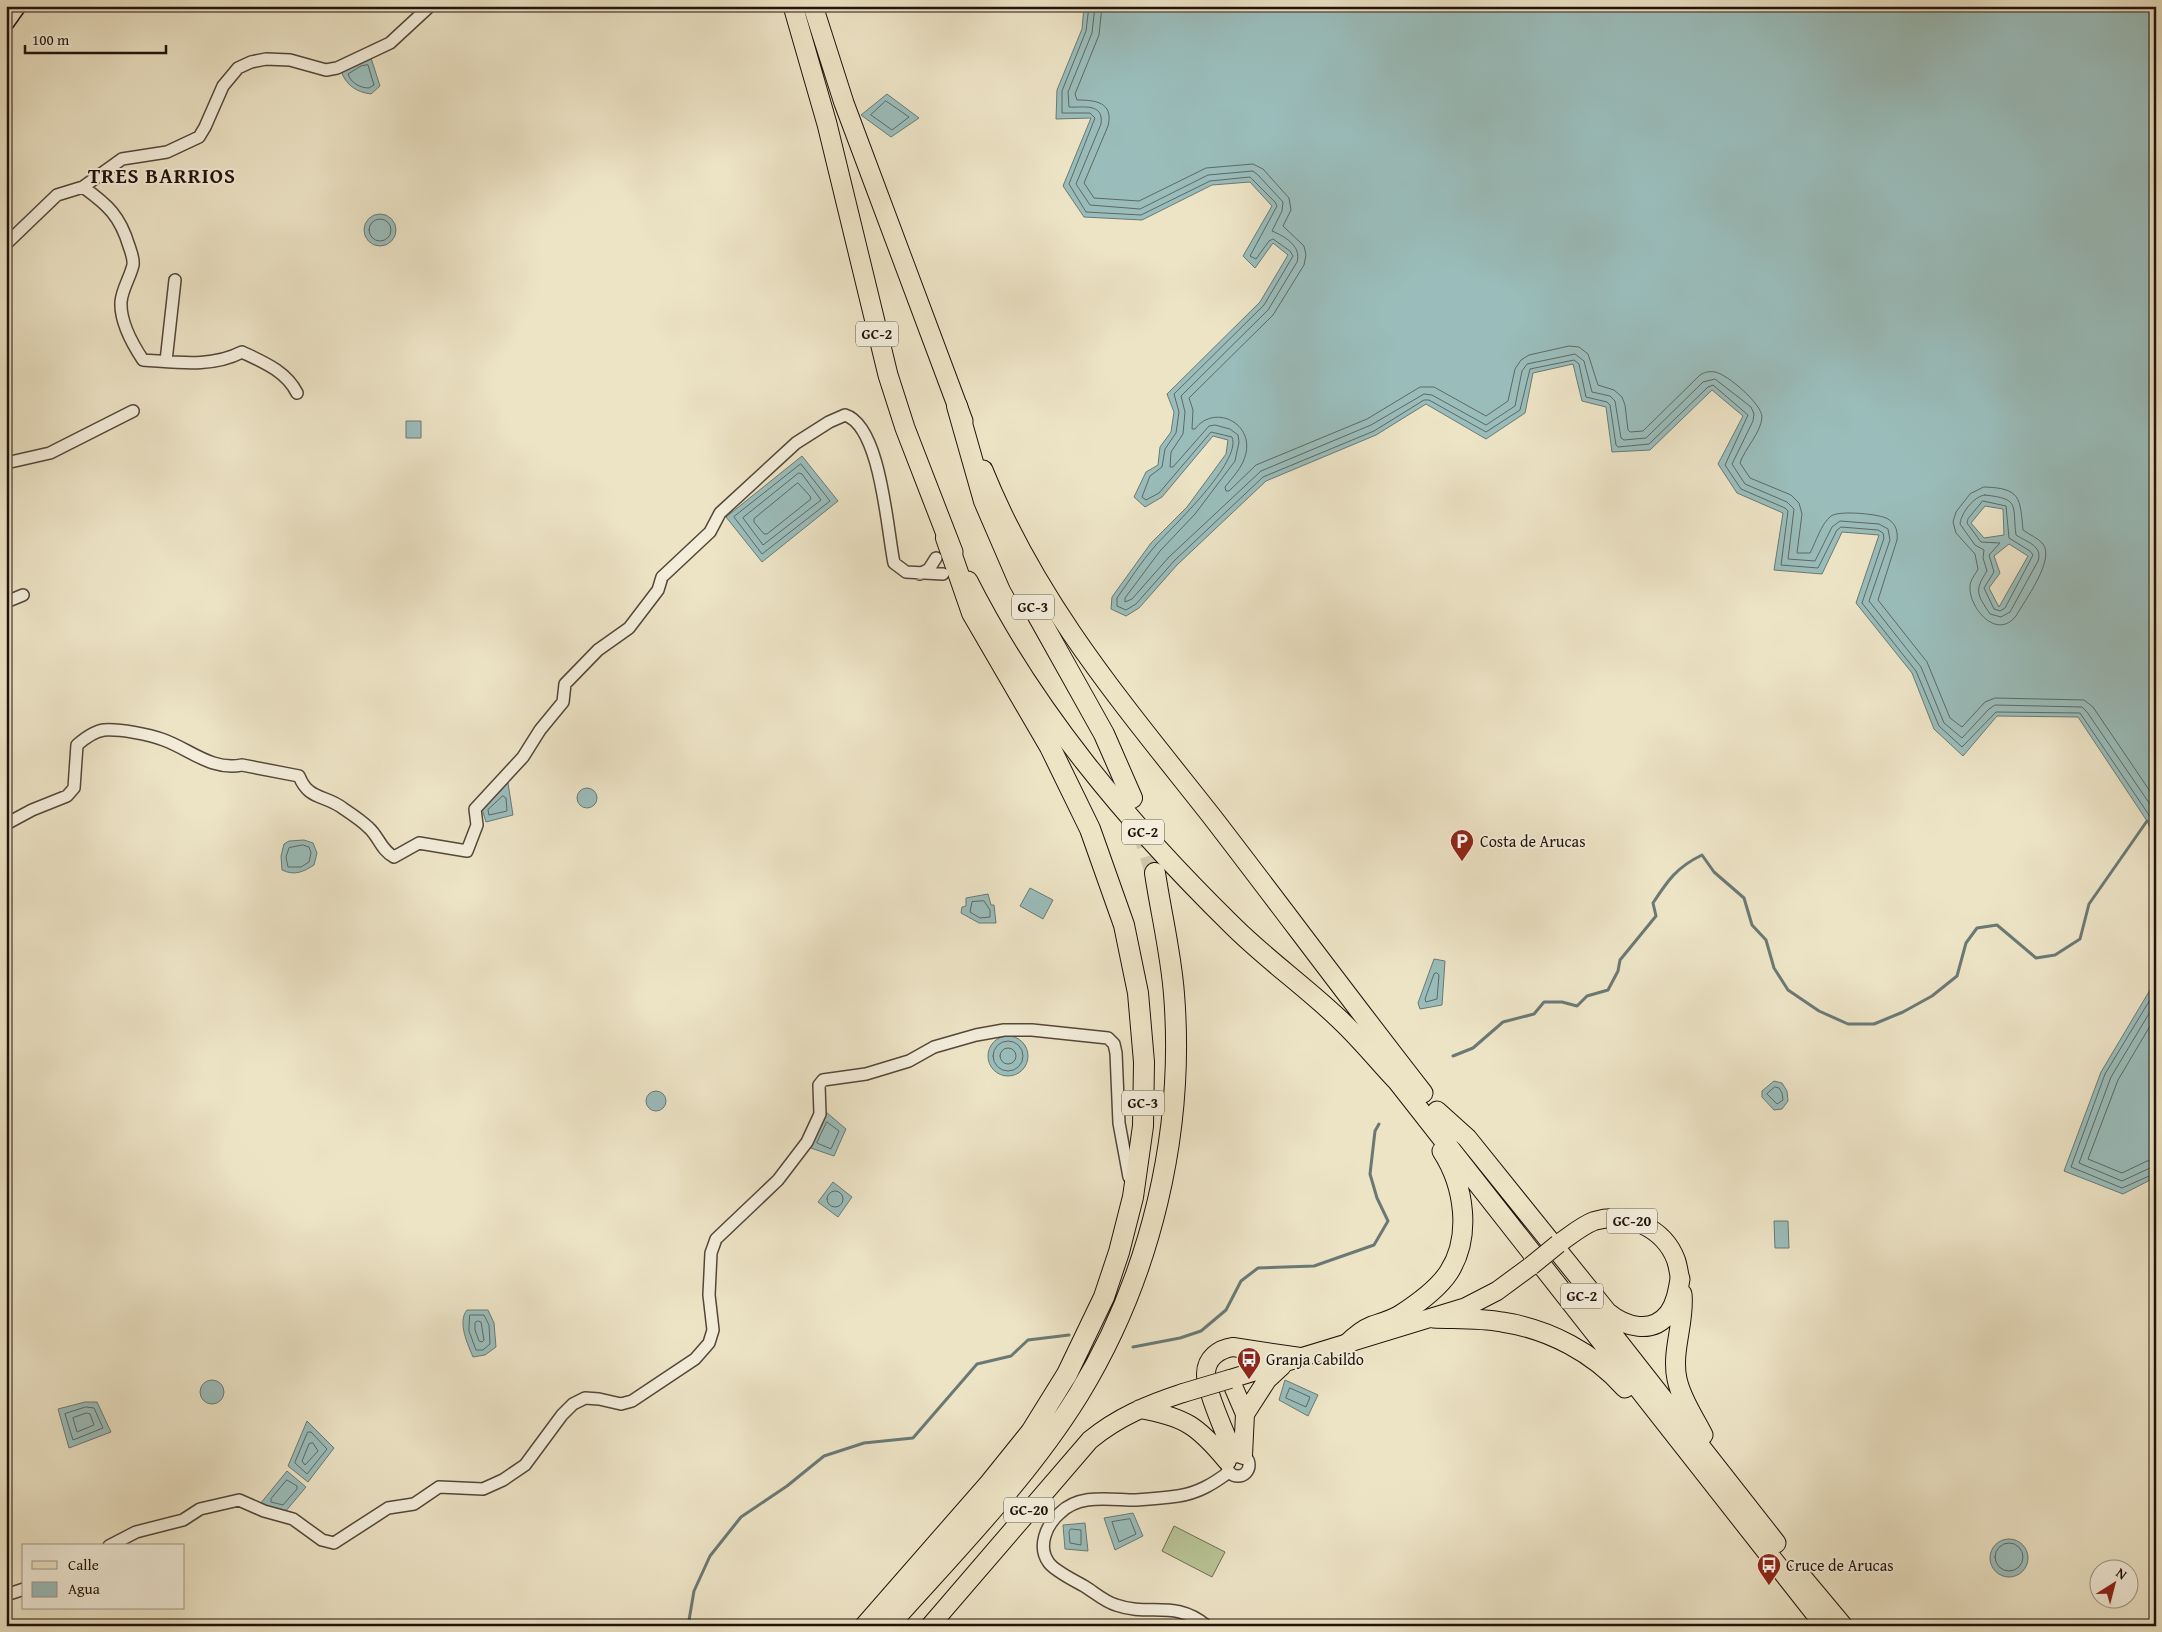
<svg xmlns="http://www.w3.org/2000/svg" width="2162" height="1632" font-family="'Gentium Book Plus',serif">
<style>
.green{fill:#b8c496;stroke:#6c6c51}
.water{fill:#9abdbb;stroke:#6a7975;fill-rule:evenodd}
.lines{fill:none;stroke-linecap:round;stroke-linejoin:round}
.shore{stroke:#5e6864;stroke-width:1}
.stream{stroke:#6a7975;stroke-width:3}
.motorway-tunnel{stroke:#cec5aa;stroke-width:20;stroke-dasharray:20 10;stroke-linecap:butt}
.minor-casing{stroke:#54473a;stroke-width:14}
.secondary-casing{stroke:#21130c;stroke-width:18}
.primary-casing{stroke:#21130c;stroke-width:20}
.trunk-casing{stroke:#21130c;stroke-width:21}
.motorway-casing{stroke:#21130c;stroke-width:22}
.minor{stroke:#f3edda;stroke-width:11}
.secondary{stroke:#f3edda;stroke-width:15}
.primary{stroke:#ede4c6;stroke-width:18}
.trunk{stroke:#ede4c6;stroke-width:19}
.motorway{stroke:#ede4c6;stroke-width:20}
.primary-bridge-casing{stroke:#21130c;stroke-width:20;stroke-linecap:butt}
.primary-bridge{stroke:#ede4c6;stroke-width:18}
.labels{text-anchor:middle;stroke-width:4;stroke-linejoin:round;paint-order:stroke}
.shield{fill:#f3edda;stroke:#60544a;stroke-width:1}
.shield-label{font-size:15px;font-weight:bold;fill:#21130c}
.poi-label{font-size:16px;fill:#21130c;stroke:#f3edda;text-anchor:start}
.district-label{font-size:21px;font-weight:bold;letter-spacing:1px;fill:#21130c;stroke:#f3edda}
</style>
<rect width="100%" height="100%" fill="#ede4c6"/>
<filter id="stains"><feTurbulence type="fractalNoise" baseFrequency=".004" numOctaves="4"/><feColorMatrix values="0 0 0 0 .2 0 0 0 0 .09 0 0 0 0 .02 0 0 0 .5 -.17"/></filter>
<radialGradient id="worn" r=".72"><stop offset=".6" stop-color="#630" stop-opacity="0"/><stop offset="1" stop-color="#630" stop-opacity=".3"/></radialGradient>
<path class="green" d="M 1174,1526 L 1225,1552 L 1212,1577 L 1162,1551 Z"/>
<path class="water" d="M 1084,6 L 2156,6 L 2156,840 L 2147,821 L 2078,717 L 1997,716 L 1963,756 L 1934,729 L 1912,673 L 1856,603 L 1879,535 L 1842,532 L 1822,574 L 1774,570 L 1783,513 L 1737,493 L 1718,464 L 1743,416 L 1712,390 L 1650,450 L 1612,452 L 1606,407 L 1582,401 L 1573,364 L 1533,373 L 1525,413 L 1486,439 L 1426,404 L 1376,435 L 1266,481 L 1177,565 L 1139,608 L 1126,616 L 1111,609 L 1112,597 L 1151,543 L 1187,507 L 1226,454 L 1228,440 L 1213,436 L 1162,497 L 1145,507 L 1134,497 L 1146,472 L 1158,465 L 1160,447 L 1171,432 L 1174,412 L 1167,394 L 1260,302 L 1288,255 L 1273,243 L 1255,268 L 1243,256 L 1272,206 L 1250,182 L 1212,185 L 1142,220 L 1084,217 L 1063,186 L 1091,118 L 1056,119 L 1057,90 L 1082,29 ZM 1985,506 L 2003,509 L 2004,535 L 1984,538 L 1971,523 ZM 2009,544 L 2028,556 L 1999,607 L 1989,588 L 2000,573 L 1994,556 Z
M 371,58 L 380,86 L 371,94 C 356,92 346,85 341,71 Z
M 887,94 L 919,118 L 891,137 L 861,115 Z
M364 230a16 16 0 1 1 32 0a16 16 0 1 1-32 0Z
M 406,421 L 421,421 L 421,438 L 406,438 Z
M 802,456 L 838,501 L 762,562 L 726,517 Z
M 508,783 L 513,815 L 486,822 L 482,809 Z
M577 798a10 10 0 1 1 20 0a10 10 0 1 1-20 0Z
M 304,840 L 313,843 L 317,853 L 314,865 C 303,872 295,876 282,870 L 281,856 L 284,844 L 289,841 Z
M 1030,888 L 1053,900 L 1043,919 L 1020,906 Z
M 988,894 L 991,905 L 994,905 L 996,923 L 979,923 L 961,913 L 962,907 L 966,906 L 966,898 Z
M 1434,959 L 1445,961 L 1442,1005 L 1420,1009 L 1418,1003 Z
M 2156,980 L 2156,1177 L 2123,1194 L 2064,1171 L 2101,1072 Z
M988 1056a20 20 0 1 1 40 0a20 20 0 1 1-40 0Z
M 1774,1081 L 1782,1083 L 1787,1091 L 1788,1101 L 1782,1109 L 1774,1110 L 1762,1097 L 1762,1091 Z
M646 1101a10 10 0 1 1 20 0a10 10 0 1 1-20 0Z
M 826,1112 L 846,1129 L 834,1156 L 808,1147 Z
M 833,1182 L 852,1197 L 838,1217 L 818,1202 Z
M 1774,1221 L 1788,1221 L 1789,1248 L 1775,1248 Z
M 467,1310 L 488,1310 L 494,1323 L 496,1347 L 485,1355 L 473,1357 C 468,1345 457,1322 467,1310 Z
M 1285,1380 L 1318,1395 L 1308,1416 L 1279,1400 Z
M200 1392a12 12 0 1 1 24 0a12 12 0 1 1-24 0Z
M 85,1402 L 97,1402 L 111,1432 L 69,1448 L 58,1409 Z
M 307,1421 L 334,1448 L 308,1482 L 288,1466 Z
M 287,1471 L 306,1487 L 285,1512 L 260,1504 Z
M 1133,1513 L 1143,1536 L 1115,1550 L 1104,1518 Z
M 1085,1523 L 1088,1551 L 1065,1549 L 1063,1525 Z
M1990 1558a19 19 0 1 1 38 0a19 19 0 1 1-38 0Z"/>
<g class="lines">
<path class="shore" d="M 1089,6 L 1086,31 L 1062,91 L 1062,113 L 1090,113 L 1095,118 L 1069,184 L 1086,212 L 1141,215 L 1210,181 L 1250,177 L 1275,202 L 1277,206 L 1250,256 L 1256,259 L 1269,241 L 1273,239 L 1290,251 L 1293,256 L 1264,305 L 1174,394 L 1179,412 L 1176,433 L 1165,449 L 1162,467 L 1150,476 L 1142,497 L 1146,500 L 1159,493 L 1211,432 L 1232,437 C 1242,462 1172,527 1155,546 C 1141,562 1129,581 1117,598 L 1117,606 L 1126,610 L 1136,604 L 1174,561 L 1263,477 L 1374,431 L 1424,400 L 1429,400 L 1486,432 L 1520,410 L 1530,369 L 1574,360 L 1579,364 L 1586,397 L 1607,402 L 1610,405 L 1616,445 L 1618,447 L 1649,444 L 1708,387 L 1713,385 L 1748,415 L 1725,465 L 1741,489 L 1785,508 L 1788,511 L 1781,565 L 1818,568 L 1837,530 L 1841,527 L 1878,530 L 1883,533 L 1884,538 L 1862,603 L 1916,671 L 1939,726 L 1962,747 L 1996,712 L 2080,713 L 2151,818 L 2156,827
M 1095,6 L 1092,33 L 1068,92 L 1069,107 C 1082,108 1104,102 1101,124 L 1076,184 L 1090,205 L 1140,209 L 1208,175 L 1253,171 L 1258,175 L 1283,202 L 1282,211 L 1272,231 C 1284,236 1302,246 1297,262 L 1268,310 L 1181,396 L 1185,412 L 1183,434 L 1171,452 L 1170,467 L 1173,467 L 1209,426 L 1215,425 L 1230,429 L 1238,435 L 1239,442 L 1235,461 L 1195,514 L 1160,551 L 1125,598 L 1125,602 L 1132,599 L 1169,557 L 1261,471 L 1371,425 L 1424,394 L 1432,395 L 1486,425 L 1515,406 L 1522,371 L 1527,364 L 1575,354 L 1584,361 L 1592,392 L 1610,396 L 1615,401 L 1621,438 L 1624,440 L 1646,438 L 1703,382 L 1715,379 L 1751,407 L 1754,414 L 1753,421 L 1732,464 L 1745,484 L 1787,502 L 1794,509 L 1788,559 L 1815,561 L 1832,527 L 1840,521 L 1879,524 L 1888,529 L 1890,540 L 1869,601 L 1921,667 L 1944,723 L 1962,738 L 1989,709 L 1995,705 L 2082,707 L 2087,712 L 2156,813
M 1102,6 L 1099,35 L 1075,94 L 1077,100 C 1095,100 1114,102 1108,126 L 1084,183 L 1094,198 L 1139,201 L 1206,168 L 1253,164 L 1263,169 L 1289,198 L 1291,210 L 1283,226 L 1304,246 L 1306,255 L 1304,265 L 1273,315 L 1189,398 L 1193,410 L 1192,429 L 1195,429 C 1215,402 1260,425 1243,462 C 1239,471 1231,479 1225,487 L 1226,491 L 1229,491 L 1256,465 L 1367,419 L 1420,387 L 1434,387 L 1486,416 L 1508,401 L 1515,369 L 1521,360 L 1529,355 L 1569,346 L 1579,347 L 1588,354 L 1598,385 L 1614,390 L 1622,397 L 1625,405 L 1628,430 L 1630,432 L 1643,431 L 1700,375 C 1705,372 1709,371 1715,372 C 1727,374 1762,404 1762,417 C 1761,433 1745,448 1740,463 L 1750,478 L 1791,495 L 1799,503 L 1802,514 L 1797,553 L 1810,553 C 1816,542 1821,524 1831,516 C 1840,510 1880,514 1888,519 C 1896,524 1898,532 1897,540 L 1878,600 L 1927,662 L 1950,718 L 1962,727 L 1985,702 L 1995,698 L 2084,700 L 2093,707 L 2156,800
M 368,65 L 374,85 L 369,88 C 360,88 351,83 348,74 L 361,66 Z
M 886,101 L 909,117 L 892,130 L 871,115 Z
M369 230a11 11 0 1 1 22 0a11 11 0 1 1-22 0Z
M 801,464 L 830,501 L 762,554 L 734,517 Z
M 799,473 L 802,474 L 821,500 L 763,545 L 743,518 Z
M 798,483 L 810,496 L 811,499 L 767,534 L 764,534 L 754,522 L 754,519 Z
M 1984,487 C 2021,488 2020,498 2023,530 C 2030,535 2038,538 2043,544 C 2055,560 2025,600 2016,616 C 1996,641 1969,607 1970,587 C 1970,580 1975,575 1978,569 L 1975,554 L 1956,533 L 1953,522 L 1956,512 L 1970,494 Z
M 1985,495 C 2021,499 2012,505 2016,535 C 2027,542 2043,546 2038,561 L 2010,612 L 2001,617 L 1990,614 C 1977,594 1974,591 1987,571 L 1983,558 L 1984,550 L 1975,545 L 1960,524 C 1961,513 1974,496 1985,495 Z
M 1983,501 L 2006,506 L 2009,538 L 2030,551 L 2033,555 L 2005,608 L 2000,611 L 1994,609 L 1984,588 L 1994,572 L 1989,555 L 2000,543 L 1981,542 L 1967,523 L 1968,519 Z
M 503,796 L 506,798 L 507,811 L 489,815 L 488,810 Z
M 303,845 L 309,847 L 311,853 L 309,862 L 301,867 L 288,867 L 286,857 L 289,848 Z
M 984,901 L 990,910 L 990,917 L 980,918 L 970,912 L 972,902 Z
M 1437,973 L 1439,975 L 1437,999 L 1426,1002 L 1425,999 L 1434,974 Z
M 2156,990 L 2105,1074 L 2071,1167 L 2122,1188 L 2156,1173
M 2156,1002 L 2111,1077 L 2079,1163 L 2122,1181 L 2150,1168 L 2156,1167
M 2156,1016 L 2118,1080 L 2088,1159 L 2122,1173 L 2147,1161 L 2156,1160
M993 1056a15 15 0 1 1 30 0a15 15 0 1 1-30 0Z
M1000 1056a8 8 0 1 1 16 0a8 8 0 1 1-16 0Z
M 1775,1087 L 1779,1088 L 1782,1093 L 1783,1100 L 1777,1104 L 1767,1094 Z
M 827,1122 L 839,1131 L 831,1149 L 817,1143 Z
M827 1199a8 8 0 1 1 16 0a8 8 0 1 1-16 0Z
M 470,1315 L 484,1315 L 489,1325 L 490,1344 L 483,1350 L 476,1350 L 469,1331 Z
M 478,1321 L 481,1322 L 484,1340 L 482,1342 L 479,1341 L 475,1330 L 475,1323 Z
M 1290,1388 L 1310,1397 L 1306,1407 L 1286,1398 Z
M 86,1407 L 94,1408 L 103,1428 L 73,1440 L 65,1414 Z
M 87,1413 L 90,1414 L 94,1425 L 77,1432 L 73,1418 Z
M 308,1432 L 311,1432 L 327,1449 L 307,1474 L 295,1463 Z
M 313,1443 L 318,1451 L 305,1465 L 302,1461 L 309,1444 Z
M 287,1480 L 297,1486 L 297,1489 L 283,1505 L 271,1502 L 271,1499 Z
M 1130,1519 L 1136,1534 L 1119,1542 L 1112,1522 Z
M 1071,1529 L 1081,1530 L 1081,1545 L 1070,1543 L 1069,1532 Z
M1995 1557a14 14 0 1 1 28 0a14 14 0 1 1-28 0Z"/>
<path class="stream" d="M 1453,1056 L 1473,1048 L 1503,1022 L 1534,1014 L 1544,1002 L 1562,1002 L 1577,1006 L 1587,996 L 1608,990 L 1618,971 L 1620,960 L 1656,916 L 1653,903 C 1668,880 1677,867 1702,855 L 1714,872 L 1744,898 L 1752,925 L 1766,940 L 1774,968 L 1788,990 L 1819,1011 L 1848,1024 L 1874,1024 L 1903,1012 L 1932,996 L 1957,976 L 1966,943 L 1977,928 L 1997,925 L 2036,958 L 2055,955 L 2080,939 L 2089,904 L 2147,821
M 1133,1347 L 1180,1338 L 1201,1331 L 1226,1310 L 1241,1281 L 1258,1268 L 1314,1266 L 1374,1245 L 1388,1221 L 1377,1198 L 1370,1174 L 1375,1131 L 1379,1124
M 688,1626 L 694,1591 L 710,1556 L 741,1517 L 787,1486 L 824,1456 L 864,1443 L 913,1438 L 977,1364 L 1011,1356 L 1028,1340 L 1069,1335"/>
<path class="motorway-tunnel" d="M 1141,827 L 1155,873"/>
<g class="minor-casing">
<path id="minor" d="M 83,187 C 108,205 120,216 129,246 C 131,252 134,259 133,265 C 130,278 122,289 121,302 C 120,321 133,345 143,360 C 176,362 211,368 242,352 C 263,362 286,371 297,393
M 6,244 L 57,195 L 83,187 L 122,159 L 167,152 L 199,137 L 205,127 L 223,86 L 238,68 L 251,62 L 266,59 L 290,60 L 326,70 L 337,68 L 390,43 L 430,6
M 166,361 L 175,280
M 6,463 L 50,453 L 133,411
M 920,574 L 929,569 L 936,558
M 6,602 L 23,595
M 6,824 L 32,810 L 67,796 L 74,788 L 77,745 C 84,739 94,731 104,730 C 120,729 148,734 164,740 C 191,750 212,771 242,765 L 299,776 C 309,801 325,794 344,809 C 353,815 362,821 369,828 C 379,837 381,850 394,857 L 419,843 L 467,851 L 477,825 L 475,809 L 523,757 L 540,730 L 563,702 L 565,684 L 598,650 L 629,628 L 658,590 L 662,577 L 710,532 L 720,513 L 796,443 L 829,422 L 845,415 C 881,426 887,530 894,563 L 906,572 L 943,574
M1227 1465a11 11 0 1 1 22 0a11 11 0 1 1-22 0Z
M 109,1546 L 136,1532 L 183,1520 L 200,1509 L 239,1500 L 264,1511 L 293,1519 L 322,1540 L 334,1543 L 388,1508 L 414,1504 L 439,1487 L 483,1489 L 503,1480 L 525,1465 L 562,1415 L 573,1404 L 585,1398 L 599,1399 L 621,1404 L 632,1401 L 695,1359 L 709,1343 L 713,1330 L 709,1295 L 711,1253 L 716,1239 L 778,1180 L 807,1142 L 820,1114 L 819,1085 L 823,1080 L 866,1074 L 909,1061 L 934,1047 L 976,1035 L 1004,1030 L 1032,1030 L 1108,1038 L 1114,1044 L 1116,1053 L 1119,1123 L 1129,1177
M 6,1595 L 24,1589
M 1207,1626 C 1175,1599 1150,1617 1116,1605 C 1105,1602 1094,1592 1084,1586 C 1075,1581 1055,1571 1049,1563 C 1037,1547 1046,1525 1060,1513 C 1080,1493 1111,1500 1136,1500 C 1150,1499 1164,1498 1178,1496 C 1198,1493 1213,1484 1229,1472"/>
</g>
<g class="secondary-casing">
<path id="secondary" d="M 6,23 L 18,6"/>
</g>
<g class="primary-casing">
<path id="primary" d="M 1558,1244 C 1570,1236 1581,1226 1594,1221 C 1627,1211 1664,1228 1676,1260 C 1678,1266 1679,1273 1680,1279
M 1140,1409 C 1185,1417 1198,1426 1227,1461
M 1245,1414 L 1267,1380 L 1282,1366
M 1234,1454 C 1227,1438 1205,1389 1206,1374 C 1206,1358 1219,1349 1233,1347 L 1300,1357
M 1243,1455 L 1245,1414 L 1230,1379 L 1466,1307 L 1497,1291 L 1531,1266
M 930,1626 L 1090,1440 C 1118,1417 1149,1404 1183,1393"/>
</g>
<g class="trunk-casing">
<path id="trunk" d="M 793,6 L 827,124 L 888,375 L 905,428 L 953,552
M 813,6 L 844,103 L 963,421
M 983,470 C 1038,606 1124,705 1213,818 C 1283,909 1352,1002 1423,1093
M 968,581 C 1034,711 1128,823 1232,925 C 1265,958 1303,985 1337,1017 C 1359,1037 1377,1060 1397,1081 L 1825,1626
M 1437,1111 L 1467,1138 L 1607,1312 C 1625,1327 1652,1335 1669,1313 C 1676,1303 1678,1291 1680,1279
M 1682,1294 C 1685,1322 1671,1351 1677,1379 C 1681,1399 1694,1417 1703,1435
M 1591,1307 L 1776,1543
M 1433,1318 C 1456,1319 1480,1318 1502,1322 C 1549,1329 1594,1353 1625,1388
M 1347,1344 C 1354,1337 1362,1330 1372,1326 C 1381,1323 1392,1320 1400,1315 C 1417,1304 1438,1289 1449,1272 C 1472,1236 1464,1185 1442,1151
M 1802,1577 L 1843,1626"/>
</g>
<g class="motorway-casing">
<path id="motorway" d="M 957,406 L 984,501 L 1019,582 L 1104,734 L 1132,798
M 865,1626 L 990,1483 L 1031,1432 L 1067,1374 L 1104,1297 L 1119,1252 L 1133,1197 L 1143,1126 L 1144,1062 L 1138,993 L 1124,925 L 1090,829 L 1050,747 L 972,613 L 946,538
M 888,1626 C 953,1553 1028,1477 1079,1394 C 1151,1276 1185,1132 1174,994 C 1171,954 1161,913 1155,873"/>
</g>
<use href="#minor" class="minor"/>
<use href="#secondary" class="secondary"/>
<use href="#primary" class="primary"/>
<use href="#trunk" class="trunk"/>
<use href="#motorway" class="motorway"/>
<g class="primary-bridge-casing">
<path id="primary-bridge" d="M 1531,1266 L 1558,1244
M 1183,1393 L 1230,1379"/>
</g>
<use href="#primary-bridge" class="primary-bridge"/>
</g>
<defs>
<g id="parking-pin" transform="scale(1.25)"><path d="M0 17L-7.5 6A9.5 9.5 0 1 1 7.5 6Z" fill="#8f2418" stroke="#f3edda"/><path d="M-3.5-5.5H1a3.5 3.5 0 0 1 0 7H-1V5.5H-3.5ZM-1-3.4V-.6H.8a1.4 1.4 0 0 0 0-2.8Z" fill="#fff"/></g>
<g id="bus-pin" transform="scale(1.25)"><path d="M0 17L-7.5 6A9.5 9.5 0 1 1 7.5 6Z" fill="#8f2418" stroke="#f3edda"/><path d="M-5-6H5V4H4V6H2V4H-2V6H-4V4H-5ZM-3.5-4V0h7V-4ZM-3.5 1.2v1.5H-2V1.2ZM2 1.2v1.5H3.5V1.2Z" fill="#fff"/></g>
</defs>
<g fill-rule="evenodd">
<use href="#parking-pin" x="1462" y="841"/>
<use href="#bus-pin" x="1249" y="1359"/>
<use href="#bus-pin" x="1769" y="1565"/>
</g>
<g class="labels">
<g class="shield">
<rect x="856" y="321.5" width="42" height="25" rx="4"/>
<rect x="1012" y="594.5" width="42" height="25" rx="4"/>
<rect x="1122" y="819.5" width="42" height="25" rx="4"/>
<rect x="1122" y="1090.5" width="42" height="25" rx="4"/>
<rect x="1607" y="1208.5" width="50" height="25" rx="4"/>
<rect x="1561" y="1283.5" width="42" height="25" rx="4"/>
<rect x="1004" y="1497.5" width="50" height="25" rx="4"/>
</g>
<g class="shield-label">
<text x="877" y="339">GC-2</text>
<text x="1033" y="612">GC-3</text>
<text x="1143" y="837">GC-2</text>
<text x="1143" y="1108">GC-3</text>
<text x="1632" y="1226">GC-20</text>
<text x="1582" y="1301">GC-2</text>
<text x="1029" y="1515">GC-20</text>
</g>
<g class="poi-label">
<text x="1480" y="847">Costa de Arucas</text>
<text x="1266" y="1365">Granja Cabildo</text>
<text x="1786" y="1571">Cruce de Arucas</text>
</g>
<g class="district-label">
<text x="162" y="183">TRES BARRIOS</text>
</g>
</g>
<rect width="2162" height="1632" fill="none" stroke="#ede4c6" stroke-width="25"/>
<rect x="8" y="8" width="2147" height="1617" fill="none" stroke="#21130c" stroke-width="2.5"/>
<rect x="12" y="12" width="2137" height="1607" fill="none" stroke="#21130c"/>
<rect x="22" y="1544" width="162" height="65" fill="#f3edda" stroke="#9f9688"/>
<rect x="32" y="1561" width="25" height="8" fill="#ede4c6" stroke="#9f9688"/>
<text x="68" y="1570" font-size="15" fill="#21130c">Calle</text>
<rect x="32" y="1582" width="25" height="15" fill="#9abdbb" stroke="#9f9688"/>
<text x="68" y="1594" font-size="15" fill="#21130c">Agua</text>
<g transform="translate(2114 1584) rotate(36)"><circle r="24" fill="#f3edda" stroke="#9f9688"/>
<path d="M0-4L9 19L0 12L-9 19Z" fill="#8f2418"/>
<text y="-8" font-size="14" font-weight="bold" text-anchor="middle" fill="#21130c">N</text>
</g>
<path d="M25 45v8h141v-8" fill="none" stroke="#21130c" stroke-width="2.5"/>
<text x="32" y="45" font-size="15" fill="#21130c" stroke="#f3edda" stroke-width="4" paint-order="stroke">100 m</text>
<rect width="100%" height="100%" filter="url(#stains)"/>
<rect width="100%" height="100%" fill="url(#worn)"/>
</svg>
